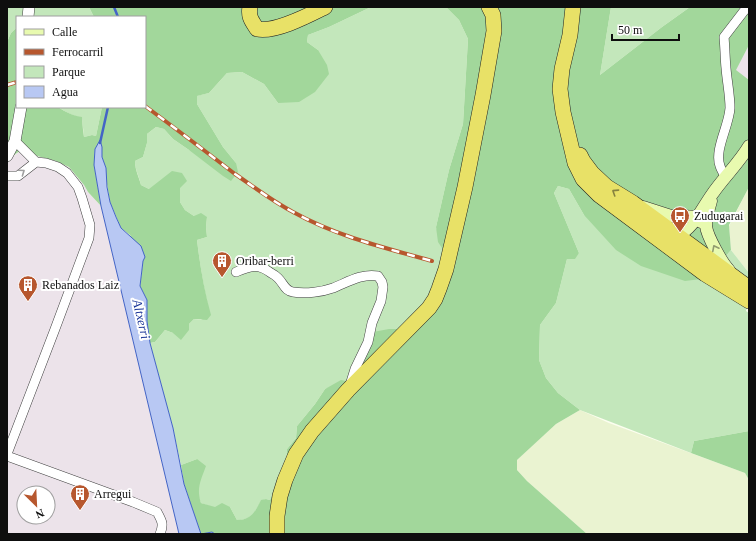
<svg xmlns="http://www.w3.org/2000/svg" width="756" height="541" font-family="Georgia,serif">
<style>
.industrial{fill:#ece3ea;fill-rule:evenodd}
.farmland{fill:#eaf3d1}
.green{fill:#c3e7bb}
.forest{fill:#a2d79b}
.water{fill:#b8c8f3;stroke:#4364c6}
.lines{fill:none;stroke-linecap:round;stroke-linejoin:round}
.stream{stroke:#4364c6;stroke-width:2.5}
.minor-casing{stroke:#414141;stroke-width:10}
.tertiary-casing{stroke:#414141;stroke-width:12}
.secondary-casing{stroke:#303030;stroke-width:13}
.trunk-casing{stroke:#1f1f1f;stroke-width:16}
.minor{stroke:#fff;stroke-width:9}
.tertiary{stroke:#fff;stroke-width:11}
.secondary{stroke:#e8faaf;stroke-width:12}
.trunk{stroke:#e8e167;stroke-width:15}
.rail-casing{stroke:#b7572e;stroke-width:4}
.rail{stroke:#fff;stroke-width:2.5;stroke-dasharray:8;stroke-linecap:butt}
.oneway{stroke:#9f9f9f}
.oneway2{stroke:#86823f}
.oneway3{stroke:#919c6f}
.labels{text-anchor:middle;stroke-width:4;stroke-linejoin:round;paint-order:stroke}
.poi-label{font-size:12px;fill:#0e0e0e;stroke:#fff;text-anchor:start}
.water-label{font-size:13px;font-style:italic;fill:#1e3899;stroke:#fff}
</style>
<rect width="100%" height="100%" fill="#fcfef0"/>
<path class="industrial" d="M 749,45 L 749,80 L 735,70 Z
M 28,149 L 37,156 L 56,161 L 69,167 L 84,185 L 88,192 L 101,206 L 179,534 L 7,534 L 7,164 L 11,158 L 20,151 ZM 24,493 L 48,493 L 48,517 L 24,517 Z"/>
<path class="farmland" d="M 749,187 L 749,273 L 731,250 L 729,226 Z
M 580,410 L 609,423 L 745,473 L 749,480 L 749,534 L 587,534 L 527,481 L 517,470 L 517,460 L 535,443 L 556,424 Z"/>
<path class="green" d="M 7,7 L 89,7 L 94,17 L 17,17 L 17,27 L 11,33 L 7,42 Z
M 371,7 L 446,7 L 459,20 L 468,39 L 463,124 L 449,170 L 436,227 L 444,250 L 432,295 L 346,381 L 325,389 L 315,404 L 297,426 L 296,438 L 287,449 L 287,462 L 270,500 L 266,499 L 261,501 C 255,512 251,520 237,520 L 230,507 L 215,508 L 201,503 L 198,495 L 197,459 L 181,465 L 173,428 L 150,343 L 155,342 L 165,330 L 173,333 L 189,324 L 194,319 L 201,320 L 210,315 C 204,290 200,265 197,240 L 207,237 L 206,227 L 207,217 L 194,216 L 185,210 L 180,202 L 180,188 L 149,189 L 141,185 C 139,176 135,170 135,161 L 143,157 L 147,143 L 147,134 L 156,127 L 164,129 L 173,139 L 189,150 L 236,163 L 223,147 L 197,104 L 196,96 L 209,93 L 227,73 L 242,72 L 264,84 L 278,103 L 318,50 L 307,42 L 308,35 L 329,27 Z
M 611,7 L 690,7 L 662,27 L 600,75 Z
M 58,107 L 102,107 L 96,136 L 92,135 L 84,137 L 82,118 C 74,116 65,112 58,107 Z
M 558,186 L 569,189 L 584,215 L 713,271 L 731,250 L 749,273 L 749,302 L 746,311 L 749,313 L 749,431 L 694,441 L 691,453 L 580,410 L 558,393 L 546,378 L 539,360 L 540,325 L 556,303 L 567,259 L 579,253 L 554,193 Z"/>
<path class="forest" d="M 89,7 L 371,7 L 329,27 L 308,35 L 307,42 L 318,50 L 327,65 L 329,74 L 315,92 L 299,102 L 278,103 L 264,84 L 242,72 L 227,73 L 209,93 L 197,96 L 197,104 L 223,147 L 236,163 L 238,172 L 231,181 L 223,176 L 189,150 L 173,139 L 164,129 L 156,127 L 147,134 L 147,143 L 143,157 L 135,161 C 135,170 139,177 141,185 L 149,189 L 172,171 L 182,173 L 187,181 L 180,188 L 180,202 L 185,210 L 194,216 L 201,213 L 207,217 L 206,227 L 207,237 L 197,240 C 200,265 204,290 211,315 L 207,320 L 194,319 L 189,324 L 189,330 L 181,340 L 173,333 L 165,330 L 155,342 L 150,343 L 147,321 L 147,300 L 140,286 L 143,261 L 130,235 L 121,228 L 110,202 L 106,178 L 106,168 L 102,157 L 102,147 L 95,149 L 94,165 L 101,206 L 88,192 L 84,185 L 69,167 L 56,161 L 37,156 L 28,149 C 17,151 13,155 7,164 L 7,42 L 11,33 L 17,27 L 17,107 L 58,107 C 65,112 74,116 82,117 L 83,130 L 84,137 L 92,135 L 96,136 L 102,107 L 145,107 L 145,17 L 94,17 Z
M 446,7 L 611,7 L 600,75 L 662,27 L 690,7 L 749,7 L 749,45 L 736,70 L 749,80 L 749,187 L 729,225 L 731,250 L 713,271 L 701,279 L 685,281 L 641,266 L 616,250 L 584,215 L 569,189 L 558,186 L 554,193 L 579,253 L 575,259 L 567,259 L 556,303 L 540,325 L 539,360 L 546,378 L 558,393 L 580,410 L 556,424 L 517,460 L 517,470 L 527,481 L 587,534 L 215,534 L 212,532 L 201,534 L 184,484 L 181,465 L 197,459 L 206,466 C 201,480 196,488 201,503 L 215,507 L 222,503 L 230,507 L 237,520 C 251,520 255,512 261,500 L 266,499 L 270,500 L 287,462 L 287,449 L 296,438 L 297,426 L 315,404 L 325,389 L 341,380 L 346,381 L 373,332 L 389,329 L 404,329 L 432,295 L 444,251 L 438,242 L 436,227 L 449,170 L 463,124 L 468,39 L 459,20 Z
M 749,431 L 749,480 L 745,473 L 691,453 L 694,441 Z"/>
<path class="water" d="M 100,140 L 102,147 L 102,157 L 106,168 L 107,187 L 110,202 L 116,217 L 121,228 L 141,246 L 145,257 L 143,261 L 140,286 L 147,300 L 147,321 L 150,343 L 173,428 L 184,484 L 201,534 L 212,532 L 215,534 L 179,534 L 101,206 L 94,165 L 95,149 Z"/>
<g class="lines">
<path class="stream" d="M 114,7 L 118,17
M 100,143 L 108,107"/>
<g class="minor-casing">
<path id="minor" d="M 7,176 L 18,176 L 36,162
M 725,177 C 724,173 721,170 720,166 C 714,150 729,126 730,108 C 730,95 727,81 726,68 C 725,58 725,47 724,37 L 744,11 L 748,7
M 236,272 C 250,266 258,263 271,273 C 273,274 276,276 278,278 C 284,284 285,291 293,292 C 306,294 322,292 333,288 C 348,282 362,273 378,276 L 382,282 L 383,287 L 381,301 L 372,323 L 368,342 L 355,369 L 350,385
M 7,454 L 55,329 L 89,238 L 90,225 L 82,198 L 78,187 L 67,173 L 58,167 L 46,163 L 36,162 L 15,141
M 7,456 L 133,502 L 157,512 C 162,521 164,524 160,534"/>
</g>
<g class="tertiary-casing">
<path id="tertiary" d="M 28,17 L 29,7
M 7,156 L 15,141 L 21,107"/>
</g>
<g class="secondary-casing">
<path id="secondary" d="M 711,201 C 709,209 706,217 706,226 C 707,236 722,263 729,270
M 643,207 L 671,216 L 682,216 L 697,217 L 701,222
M 677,236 C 694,228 702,208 713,193 C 724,177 739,163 749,146"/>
</g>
<g class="trunk-casing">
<path id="trunk" d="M 250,7 C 248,17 252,21 257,29 C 275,33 309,15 325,7
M 573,7 L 570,35 L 562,69 L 560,89 L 563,112 L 575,163 L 583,179 L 599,195 L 705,274 L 749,301
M 580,155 L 583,161 L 592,173 L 607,187 L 633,203 L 749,288
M 277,534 L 277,516 L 280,496 L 285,480 L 296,454 L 312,431 L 348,390 L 429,308 L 435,299 L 439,289 L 446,269 L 465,187 L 483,95 L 494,31 L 493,15 L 489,7"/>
</g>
<use href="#minor" class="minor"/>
<use href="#tertiary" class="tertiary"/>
<use href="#secondary" class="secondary"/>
<use href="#trunk" class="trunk"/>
<g class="rail-casing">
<path id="rail" d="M 7,85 L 17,82
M 145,106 C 175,128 205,151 235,174 C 254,187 272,201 293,212 C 336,236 385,248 432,261"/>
</g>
<use href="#rail" class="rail"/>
</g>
<defs><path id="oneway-chevron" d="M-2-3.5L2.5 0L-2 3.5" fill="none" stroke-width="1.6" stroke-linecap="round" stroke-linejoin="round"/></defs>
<use class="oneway" href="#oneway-chevron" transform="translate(22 172) rotate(-35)"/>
<use class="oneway2" href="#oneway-chevron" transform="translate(615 192) rotate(-147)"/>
<use class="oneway3" href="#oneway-chevron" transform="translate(715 248) rotate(-117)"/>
<defs>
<g id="bus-pin" transform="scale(1)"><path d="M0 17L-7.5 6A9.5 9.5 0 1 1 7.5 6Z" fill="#b7572e" stroke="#fff"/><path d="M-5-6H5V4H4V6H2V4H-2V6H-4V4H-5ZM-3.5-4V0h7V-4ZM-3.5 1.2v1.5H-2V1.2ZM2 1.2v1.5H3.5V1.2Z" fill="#fff"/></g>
<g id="building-pin" transform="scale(1)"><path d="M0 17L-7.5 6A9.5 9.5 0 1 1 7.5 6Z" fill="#b7572e" stroke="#fff"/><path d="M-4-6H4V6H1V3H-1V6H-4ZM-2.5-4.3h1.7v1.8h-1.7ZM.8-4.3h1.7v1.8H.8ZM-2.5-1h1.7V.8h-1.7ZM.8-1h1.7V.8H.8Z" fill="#fff"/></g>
</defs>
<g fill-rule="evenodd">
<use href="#bus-pin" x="680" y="216"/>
<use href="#building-pin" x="222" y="261"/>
<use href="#building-pin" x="28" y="285"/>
<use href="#building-pin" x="80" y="494"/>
</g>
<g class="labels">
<g class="poi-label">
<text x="694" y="220">Zudugarai</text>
<text x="236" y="265">Oribar-berri</text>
<text x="42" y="289">Rebanados Laiz</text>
<text x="94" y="498">Arregui</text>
</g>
<g class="water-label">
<text transform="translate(142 319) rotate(77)" y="5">Altxerri</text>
</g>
</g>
<rect width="756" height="541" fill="none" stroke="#0e0e0e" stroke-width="16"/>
<rect x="16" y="16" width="130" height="92" fill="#ffffff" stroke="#9f9f9f"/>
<rect x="24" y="29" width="20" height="6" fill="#e8faaf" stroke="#9f9f9f"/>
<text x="52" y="36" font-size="12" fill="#0e0e0e">Calle</text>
<rect x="24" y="49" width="20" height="6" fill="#b7572e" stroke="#9f9f9f"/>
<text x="52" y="56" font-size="12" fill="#0e0e0e">Ferrocarril</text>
<rect x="24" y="66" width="20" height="12" fill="#c3e7bb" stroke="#9f9f9f"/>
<text x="52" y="76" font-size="12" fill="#0e0e0e">Parque</text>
<rect x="24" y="86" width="20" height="12" fill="#b8c8f3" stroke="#9f9f9f"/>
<text x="52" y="96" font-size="12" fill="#0e0e0e">Agua</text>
<g transform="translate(36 505) rotate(156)"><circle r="19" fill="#ffffff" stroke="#9f9f9f"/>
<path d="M0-3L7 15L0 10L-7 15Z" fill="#b7572e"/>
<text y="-6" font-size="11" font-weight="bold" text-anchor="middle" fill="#0e0e0e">N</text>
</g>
<path d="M612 34v6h67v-6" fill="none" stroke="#0e0e0e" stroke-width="2"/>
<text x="618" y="34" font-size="12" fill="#0e0e0e" stroke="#ffffff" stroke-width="3" paint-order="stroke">50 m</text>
</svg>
